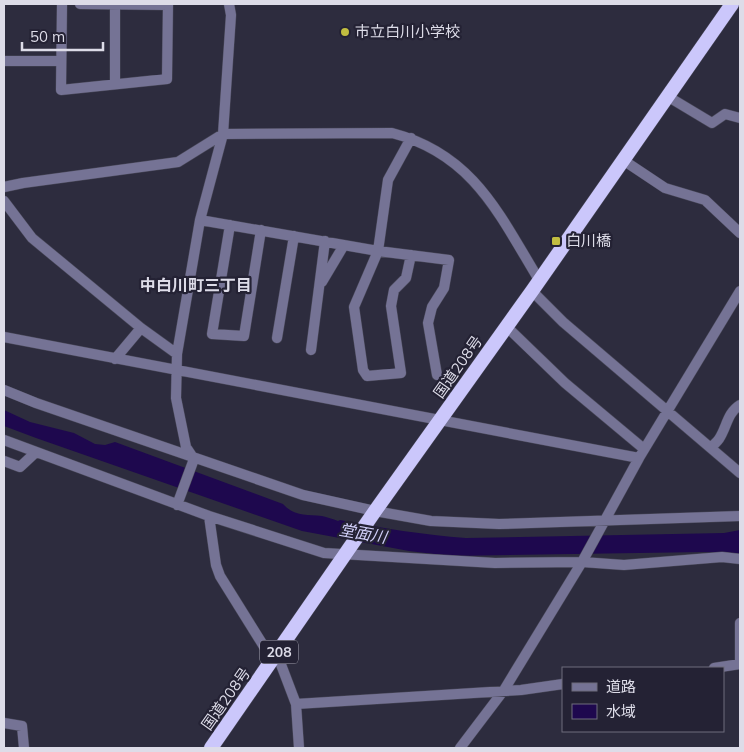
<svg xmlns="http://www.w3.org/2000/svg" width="744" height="752" font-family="Mulish,'Noto Sans JP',sans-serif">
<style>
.water{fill:#1e084e}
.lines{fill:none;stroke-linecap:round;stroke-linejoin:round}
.minor-casing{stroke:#494859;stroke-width:11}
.trunk-casing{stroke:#494859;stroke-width:15}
.minor{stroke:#757395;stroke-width:10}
.trunk{stroke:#cbc7fb;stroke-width:14}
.poi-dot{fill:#c1bd40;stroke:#242234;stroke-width:2}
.labels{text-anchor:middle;stroke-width:4.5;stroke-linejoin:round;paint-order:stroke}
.shield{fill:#242234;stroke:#a6a4b2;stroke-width:1}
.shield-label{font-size:14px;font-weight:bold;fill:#dddce8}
.poi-label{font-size:15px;fill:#dddce8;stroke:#242234;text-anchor:start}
.street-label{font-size:15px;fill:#dddce8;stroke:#242234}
.neighbourhood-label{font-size:16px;font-weight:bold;fill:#dddce8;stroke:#242234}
.water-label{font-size:16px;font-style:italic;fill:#d1cff9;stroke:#242234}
</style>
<rect width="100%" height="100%" fill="#2d2c3e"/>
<path class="water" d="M 4,410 L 30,422 L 74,433 L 95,444 L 105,445 L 115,442 L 283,504 C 295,517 306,514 322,516 C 327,517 333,519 338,521 L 340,520 C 382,528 424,535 466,538 L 724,533 L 740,530 L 740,554 L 704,552 L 451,556 L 409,551 L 302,531 L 36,438 L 4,426 Z"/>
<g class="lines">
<g class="minor-casing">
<path id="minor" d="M 62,4 L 61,90 L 167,79 L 168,4
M 80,4 L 168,5
M 115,4 L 115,84
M 4,61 L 61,61
M 667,96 L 712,123 L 725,114 L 740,118
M 411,138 L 388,180 L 378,251 L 354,307 L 363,370 L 367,376 L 401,373 L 391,306 L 394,290 L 406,278 L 411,255
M 623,160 L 665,188 L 705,200 L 740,233
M 4,187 L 23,183 L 178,162 L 223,134 L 392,133 C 473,154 499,214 539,280
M 4,201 L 32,238 L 141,328 L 177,354
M 200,220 L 378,251 L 449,260 L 444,288 L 432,307 L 428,323 L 437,375
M 230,225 L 212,334 L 244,336 L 261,230
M 322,282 L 344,245
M 532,291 L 563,322 L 740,473
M 507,327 L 565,383 L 644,449
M 4,337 L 639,458
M 277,338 L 294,236
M 311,350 L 325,241
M 115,359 L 141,328
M 4,390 L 36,403 L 303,495 L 375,511 L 431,521 L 499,524 L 740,516
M 4,440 L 209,516 L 324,553 L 495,563 L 582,562 L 624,565 L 722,557 L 740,559
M 711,448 C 713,445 717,442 719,439 C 727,427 727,413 740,405
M 194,459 L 186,447 L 176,398 L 177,354 L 200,220 L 223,134 L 231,15 L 229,4
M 4,461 L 20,467 L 35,453
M 177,505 L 194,459
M 209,516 L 216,565 L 220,576 L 273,661
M 277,654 L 296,704 L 299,748
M 714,668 L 740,664 L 740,623
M 296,704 L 521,690 L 563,684
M 4,723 L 22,726 L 24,748
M 460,748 L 504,690 L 582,562 L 639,458 L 740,291"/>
</g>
<g class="trunk-casing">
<path id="trunk" d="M 211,748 L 375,511 L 532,291 L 732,4"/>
</g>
<use href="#minor" class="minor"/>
<use href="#trunk" class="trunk"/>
</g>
<g class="poi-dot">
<circle cx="345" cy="32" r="5"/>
<rect x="551" y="236" width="10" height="10" rx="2.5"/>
</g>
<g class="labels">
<rect class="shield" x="260" y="640.5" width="38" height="23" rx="4"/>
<g class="shield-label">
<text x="279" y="657">208</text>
</g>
<g class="poi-label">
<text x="355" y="37">市立白川小学校</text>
<text x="566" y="246">白川橋</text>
</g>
<g class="street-label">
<text transform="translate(458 367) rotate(-55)" y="5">国道208号</text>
<text transform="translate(226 699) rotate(-55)" y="5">国道208号</text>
</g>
<g class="neighbourhood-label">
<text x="196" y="291">中白川町三丁目</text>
</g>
<g class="water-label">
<text transform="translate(363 533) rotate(10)" y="6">堂面川</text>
</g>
</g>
<rect width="744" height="752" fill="none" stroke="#dddce8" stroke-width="10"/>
<rect x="562" y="667" width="162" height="65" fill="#242234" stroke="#6e6c7c"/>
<rect x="572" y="683" width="25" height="8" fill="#757395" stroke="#6e6c7c"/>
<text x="606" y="692" font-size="15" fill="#dddce8">道路</text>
<rect x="572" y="704" width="25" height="15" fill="#1e084e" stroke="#6e6c7c"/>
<text x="606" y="717" font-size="15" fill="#dddce8">水域</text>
<path d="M22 42v8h81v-8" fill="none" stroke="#dddce8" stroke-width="2.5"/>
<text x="30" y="42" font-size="15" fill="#dddce8" stroke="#242234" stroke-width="4" paint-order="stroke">50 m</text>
</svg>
